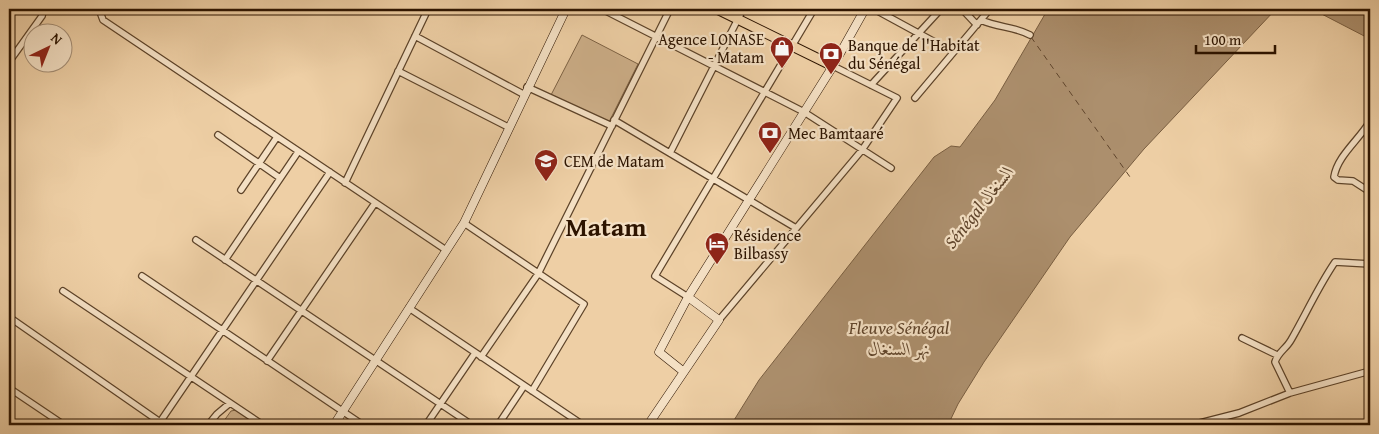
<svg xmlns="http://www.w3.org/2000/svg" width="1379" height="434" font-family="'Gentium Book Plus',Amiri,serif">
<style>
.green{fill:#cdaf89;stroke:#7d6244}
.water{fill:#ac8f6d;stroke:#795e41}
.lines{fill:none;stroke-linecap:round;stroke-linejoin:round}
.ferry{stroke:#60452c;stroke-width:1;stroke-dasharray:6 5;stroke-linecap:butt}
.street-casing{stroke:#5d4329;stroke-width:8}
.secondary-casing{stroke:#2d1400;stroke-width:9}
.primary-casing{stroke:#2d1400;stroke-width:11}
.street{stroke:#f4e0c4;stroke-width:5.5}
.secondary{stroke:#f4e0c4;stroke-width:8}
.primary{stroke:#eecfa5;stroke-width:9}
.labels{text-anchor:middle;stroke-width:4.5;stroke-linejoin:round;paint-order:stroke}
.poi-label{font-size:16px;fill:#2d1400;stroke:#f4e0c4;text-anchor:start}
.water-label{font-size:18px;font-style:italic;fill:#60452c;stroke:#f4e0c4}
.town-label{font-size:26px;font-weight:bold;fill:#2d1400;stroke:#f4e0c4}
</style>
<rect width="100%" height="100%" fill="#eecfa5"/>
<filter id="stains"><feTurbulence type="fractalNoise" baseFrequency=".004" numOctaves="4"/><feColorMatrix values="0 0 0 0 .2 0 0 0 0 .09 0 0 0 0 .02 0 0 0 .5 -.17"/></filter>
<radialGradient id="worn" r=".72"><stop offset=".6" stop-color="#630" stop-opacity="0"/><stop offset="1" stop-color="#630" stop-opacity=".3"/></radialGradient>
<path class="green" d="M 582,35 L 638,64 L 609,122 L 551,95 Z
M 236,410 L 258,425 L 221,425 L 231,411 Z"/>
<path class="water" d="M 1048,9 L 1276,9 L 1144,149 L 1070,237 L 984,362 L 958,404 L 948,425 L 731,425 L 759,380 L 934,157 L 951,146 L 960,147 L 995,100 Z
M 1312,9 L 1370,9 L 1370,39 Z"/>
<g class="lines">
<path class="ferry" d="M 1031,37 L 1130,177"/>
<g class="street-casing">
<path id="street" d="M 99,9 L 103,20 L 446,250
M 602,9 L 804,112 L 891,168
M 874,9 L 953,52
M 962,9 L 977,25
M 981,20 C 999,28 1013,26 1030,35
M 415,36 L 523,94
M 9,62 L 42,16 L 44,9
M 398,71 L 508,127
M 871,85 L 941,9
M 527,87 L 612,126
M 915,98 L 990,9
M 614,120 L 796,228
M 1370,121 C 1360,139 1337,156 1334,177 L 1338,180 L 1353,181 L 1370,192
M 218,135 L 280,178
M 670,153 L 743,9
M 345,183 L 428,9
M 241,190 L 277,137
M 464,223 L 584,304 L 532,391
M 196,240 L 472,425
M 225,260 L 298,152
M 142,276 L 363,425
M 63,291 L 263,425
M 688,297 L 655,276 L 814,9
M 409,308 L 583,425
M 9,317 L 160,422
M 719,320 L 862,150 L 897,98 L 833,66
M 1242,338 L 1277,355
M 481,357 L 538,274 L 670,9
M 267,361 L 375,203
M 9,388 L 64,425
M 1290,393 L 1275,362 C 1278,352 1286,349 1291,340 C 1306,314 1318,287 1335,262 L 1370,264
M 158,425 L 330,172
M 208,425 L 217,414 L 230,403
M 426,425 L 475,353
M 498,425 L 524,386
M 1192,425 L 1239,413 L 1290,393 L 1370,371"/>
</g>
<g class="secondary-casing">
<path id="secondary" d="M 684,372 L 659,352 L 688,297
M 334,425 L 464,223 L 566,9
M 648,425 L 719,320 L 688,297 L 833,66 L 865,9"/>
</g>
<g class="primary-casing">
<path id="primary" d="M 717,9 L 833,66"/>
</g>
<use href="#street" class="street"/>
<use href="#secondary" class="secondary"/>
<use href="#primary" class="primary"/>
</g>
<defs>
<g id="shop-pin" transform="scale(1.25)"><path d="M0 17L-7.5 6A9.5 9.5 0 1 1 7.5 6Z" fill="#8f2418" stroke="#f4e0c4"/><path d="M-5-2.5h2.3a2.7 3.5 0 0 1 5.4 0H5L5.5 6h-11ZM-1.5-2.5h3a1.5 2.3 0 0 0-3 0Z" fill="#fff"/></g>
<g id="bank-pin" transform="scale(1.25)"><path d="M0 17L-7.5 6A9.5 9.5 0 1 1 7.5 6Z" fill="#8f2418" stroke="#f4e0c4"/><path d="M-6-4H6V4H-6ZM0-2.3a2.3 2.3 0 1 0 0 4.6a2.3 2.3 0 1 0 0-4.6Z" fill="#fff"/></g>
<g id="school-pin" transform="scale(1.25)"><path d="M0 17L-7.5 6A9.5 9.5 0 1 1 7.5 6Z" fill="#8f2418" stroke="#f4e0c4"/><path d="M0-5L7-2L0 1L-7-2ZM-4 1L0 2.5L4 1V4Q0 6-4 4Z" fill="#fff"/></g>
<g id="hotel-pin" transform="scale(1.25)"><path d="M0 17L-7.5 6A9.5 9.5 0 1 1 7.5 6Z" fill="#8f2418" stroke="#f4e0c4"/><path d="M-6-4.5h1.5V1H6V5H4.5V3h-9V5H-6ZM-4 0a1.8 1.8 0 1 1 3.6 0ZM.5 0V-2.5h3Q6-2.5 6 0Z" fill="#fff"/></g>
</defs>
<g fill-rule="evenodd">
<use href="#shop-pin" x="782" y="48"/>
<use href="#bank-pin" x="831" y="54"/>
<use href="#bank-pin" x="770" y="133"/>
<use href="#school-pin" x="546" y="161"/>
<use href="#hotel-pin" x="717" y="244"/>
</g>
<g class="labels">
<g class="poi-label">
<text x="764" y="45" text-anchor="end">Agence LONASE<tspan x="764" dy="18">- Matam</tspan></text>
<text x="848" y="51">Banque de l'Habitat<tspan x="848" dy="18">du Sénégal</tspan></text>
<text x="788" y="139">Mec Bamtaaré</text>
<text x="564" y="167">CEM de Matam</text>
<text x="734" y="241">Résidence<tspan x="734" dy="18">Bilbassy</tspan></text>
</g>
<g class="water-label">
<text transform="translate(979 207) rotate(-52)" y="6">Sénégal السنغال</text>
<text x="899" y="334">Fleuve Sénégal<tspan x="899" dy="21">نهر السنغال</tspan></text>
</g>
<g class="town-label">
<text x="606" y="236">Matam</text>
</g>
</g>
<rect width="1379" height="434" fill="none" stroke="#eecfa5" stroke-width="30"/>
<rect x="10" y="10" width="1359" height="414" fill="none" stroke="#2d1400" stroke-width="2.5"/>
<rect x="15" y="15" width="1349" height="404" fill="none" stroke="#2d1400"/>
<g transform="translate(48 48) rotate(43)"><circle r="24" fill="#f4e0c4" stroke="#a48e76"/>
<path d="M0-4L9 19L0 12L-9 19Z" fill="#8f2418"/>
<text y="-8" font-size="14" font-weight="bold" text-anchor="middle" fill="#2d1400">N</text>
</g>
<path d="M1196 45v8h79v-8" fill="none" stroke="#2d1400" stroke-width="2.5"/>
<text x="1204" y="45" font-size="15" fill="#2d1400" stroke="#f4e0c4" stroke-width="4" paint-order="stroke">100 m</text>
<rect width="100%" height="100%" filter="url(#stains)"/>
<rect width="100%" height="100%" fill="url(#worn)"/>
</svg>
